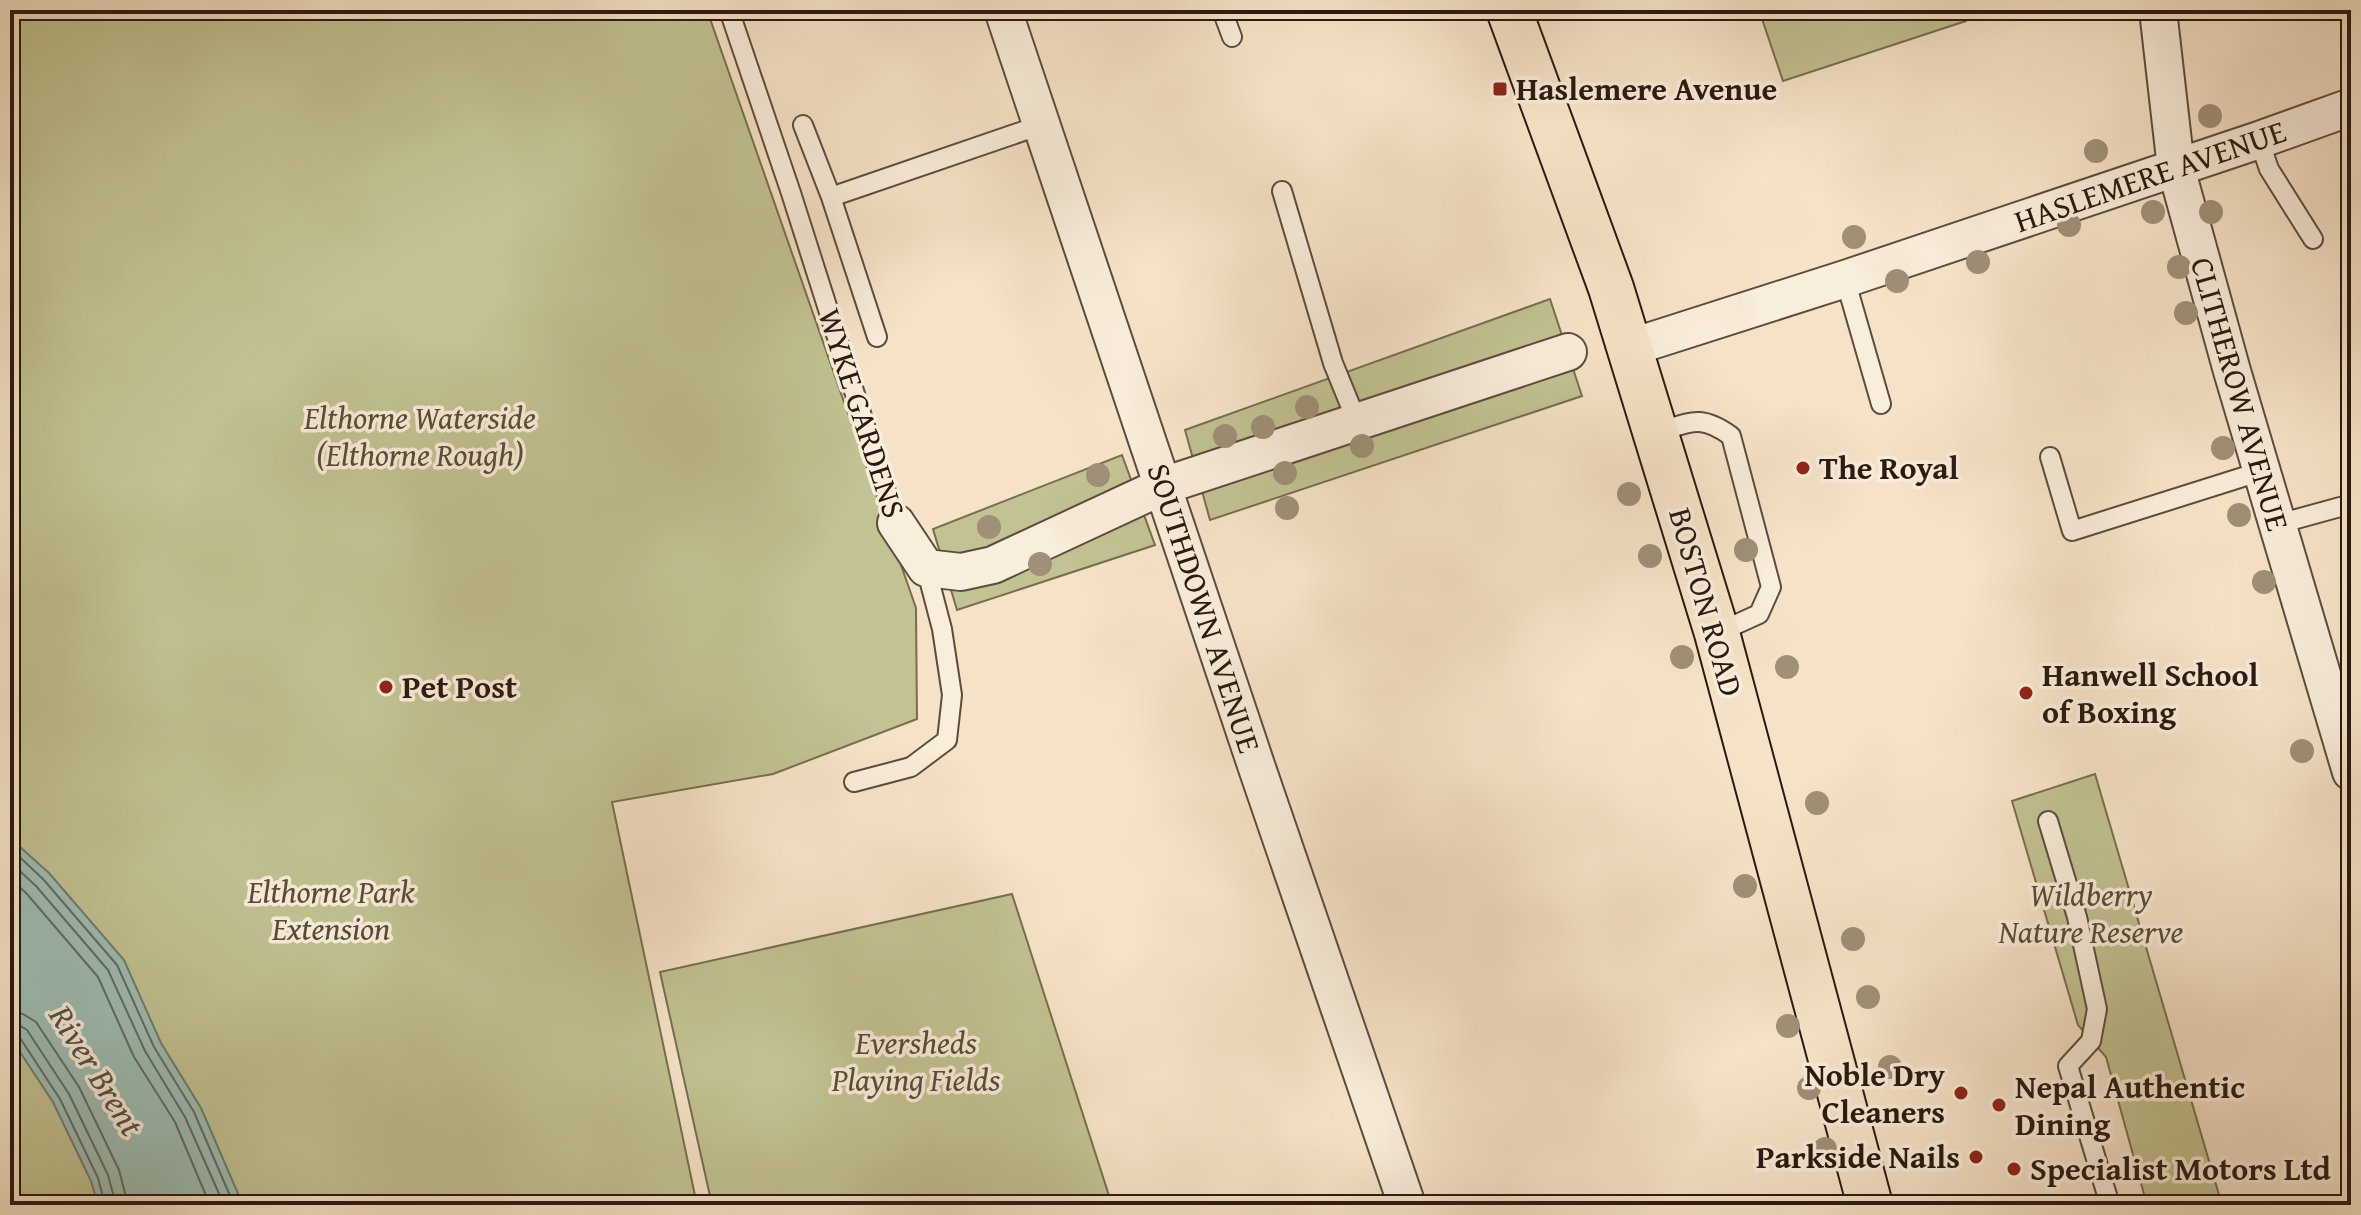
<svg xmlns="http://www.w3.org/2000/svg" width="2361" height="1215" font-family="'Gentium Book Plus',serif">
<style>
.green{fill:#c2c292;stroke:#766e52;stroke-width:2}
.water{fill:#9dbeb5;stroke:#6f7c73;stroke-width:2}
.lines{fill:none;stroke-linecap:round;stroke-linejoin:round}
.shore{stroke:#636c63;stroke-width:2}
.service-casing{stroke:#5c4c3e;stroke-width:22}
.minor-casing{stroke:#5c4c3e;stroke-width:40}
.primary-casing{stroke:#291a11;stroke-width:48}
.service{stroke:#f9eddb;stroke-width:18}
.minor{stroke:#f9eddb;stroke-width:36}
.primary{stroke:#f6e3c7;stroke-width:44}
.tree{fill:#9f9078}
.poi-dot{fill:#8f2418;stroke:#f9eddb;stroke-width:3}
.labels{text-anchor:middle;stroke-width:7;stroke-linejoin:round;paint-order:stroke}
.poi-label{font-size:32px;font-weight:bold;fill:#291a11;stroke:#f9eddb;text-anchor:start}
.street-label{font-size:32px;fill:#291a11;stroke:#f9eddb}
.park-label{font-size:32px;font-style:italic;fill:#574c38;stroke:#f9eddb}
.water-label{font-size:34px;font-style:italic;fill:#52534a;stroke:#f9eddb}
</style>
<rect width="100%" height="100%" fill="#f6e3c7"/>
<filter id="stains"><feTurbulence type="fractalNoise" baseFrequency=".0025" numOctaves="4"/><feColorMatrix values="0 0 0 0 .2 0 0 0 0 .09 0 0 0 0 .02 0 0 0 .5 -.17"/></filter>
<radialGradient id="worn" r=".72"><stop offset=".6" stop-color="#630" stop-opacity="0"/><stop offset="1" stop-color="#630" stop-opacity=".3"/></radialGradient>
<path class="green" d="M 10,10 L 707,10 L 916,608 L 917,719 L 773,774 L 612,802 L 697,1205 L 10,1205 Z
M 1759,10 L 1965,10 L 1966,21 L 1783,81 Z
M 1550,299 L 1582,396 L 1210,520 L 1185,430 Z
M 1122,455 L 1155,545 L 957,610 L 933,529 Z
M 2095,774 L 2222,1205 L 2147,1205 L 2106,1057 L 2078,1025 L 2012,801 Z
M 1012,894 L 1112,1205 L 712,1205 L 660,972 Z"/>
<path class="water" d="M 10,838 L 49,873 L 124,960 L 161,1043 L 201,1108 L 243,1205 L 98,1205 L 91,1181 L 53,1102 L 10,1037 Z"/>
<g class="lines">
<path class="shore" d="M 10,848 L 43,879 L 117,965 L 154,1047 L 194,1112 L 234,1205
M 10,862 L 36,886 L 108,970 L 145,1051 L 185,1117 L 224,1205
M 10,878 L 27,894 L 98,977 L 134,1057 L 175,1122 L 210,1205
M 10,1012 L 23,1014 L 36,1022 L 79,1087 L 119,1170 L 128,1205
M 10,1024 L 19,1025 L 27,1030 L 69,1094 L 108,1175 L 116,1205
M 10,1034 L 20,1038 L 60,1099 L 98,1178 L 105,1205"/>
<g class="service-casing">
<path id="service" d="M 729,10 L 791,193 L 896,523
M 1222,10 L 1232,37
M 803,125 L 831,197 L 877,337
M 2259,140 L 2269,169 L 2313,239
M 1282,191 L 1333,363 L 1357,422
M 831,197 L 1041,125
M 1845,279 L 1881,404
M 1655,433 C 1690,423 1699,413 1731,436 L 1771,587 L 1759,614 L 1717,633
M 2050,457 L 2072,531 L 2262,471
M 2278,524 L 2351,504
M 854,782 L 911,767 L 947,740 L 952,695 L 942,629 L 926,568
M 2048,821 L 2077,917 L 2097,1009 L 2091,1041 L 2068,1066 L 2110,1205"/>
</g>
<g class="minor-casing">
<path id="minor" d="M 1003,10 L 1257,768 L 1407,1205
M 2158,10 L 2176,168 L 2232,371 L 2351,772
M 1629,348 L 1845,279 L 2259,140 L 2351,107
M 896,523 L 926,568 L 961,572 L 993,565 L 1163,486 L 1568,352"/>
</g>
<g class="primary-casing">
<path id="primary" d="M 1509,10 L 1611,288 L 1717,633 L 1870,1205"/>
</g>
<use href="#service" class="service"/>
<use href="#minor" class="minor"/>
<use href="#primary" class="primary"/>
</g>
<g class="tree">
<circle cx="2210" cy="116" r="12"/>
<circle cx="2096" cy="151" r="12"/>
<circle cx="2153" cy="212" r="12"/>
<circle cx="2211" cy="212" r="12"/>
<circle cx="2069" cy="225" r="12"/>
<circle cx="1854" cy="237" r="12"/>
<circle cx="1978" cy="262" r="12"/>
<circle cx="2179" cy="267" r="12"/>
<circle cx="1897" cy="281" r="12"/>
<circle cx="2186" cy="313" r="12"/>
<circle cx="1307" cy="407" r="12"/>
<circle cx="1263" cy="427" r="12"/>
<circle cx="1225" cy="436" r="12"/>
<circle cx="1362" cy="446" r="12"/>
<circle cx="2223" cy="448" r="12"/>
<circle cx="1285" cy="473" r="12"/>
<circle cx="1098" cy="475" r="12"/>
<circle cx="1629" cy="494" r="12"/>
<circle cx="1287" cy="508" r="12"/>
<circle cx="2239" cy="515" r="12"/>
<circle cx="989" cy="527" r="12"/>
<circle cx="1746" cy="550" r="12"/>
<circle cx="1650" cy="556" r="12"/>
<circle cx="1040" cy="564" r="12"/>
<circle cx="2264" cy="582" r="12"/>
<circle cx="1682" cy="657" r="12"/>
<circle cx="1787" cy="667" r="12"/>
<circle cx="2302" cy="751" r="12"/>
<circle cx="1817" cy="803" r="12"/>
<circle cx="1745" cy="886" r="12"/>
<circle cx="1853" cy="939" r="12"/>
<circle cx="1868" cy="997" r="12"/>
<circle cx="1788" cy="1026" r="12"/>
<circle cx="1890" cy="1067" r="12"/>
<circle cx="1809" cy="1088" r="12"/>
<circle cx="1825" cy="1149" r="12"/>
</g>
<g class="poi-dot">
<rect x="1492" y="81" width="16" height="16" rx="4"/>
<circle cx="1803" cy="468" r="8"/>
<circle cx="386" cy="687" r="8"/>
<circle cx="2026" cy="693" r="8"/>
<circle cx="1961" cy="1093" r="8"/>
<circle cx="1999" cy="1105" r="8"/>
<circle cx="1976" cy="1157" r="8"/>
<circle cx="2014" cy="1169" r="8"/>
</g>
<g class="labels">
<g class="poi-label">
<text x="1516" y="100">Haslemere Avenue</text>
<text x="1819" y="479">The Royal</text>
<text x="2042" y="686">Hanwell School<tspan x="2042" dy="37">of Boxing</tspan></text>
<text x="402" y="698">Pet Post</text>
<text x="1945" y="1086" text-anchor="end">Noble Dry<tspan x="1945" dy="37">Cleaners</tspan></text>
<text x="2015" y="1098">Nepal Authentic<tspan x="2015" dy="37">Dining</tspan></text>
<text x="1960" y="1168" text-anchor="end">Parkside Nails</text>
<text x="2030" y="1180">Specialist Motors Ltd</text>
</g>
<g class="street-label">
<text transform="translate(2150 176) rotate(-19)" y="11">HASLEMERE AVENUE</text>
<text transform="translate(2240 394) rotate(74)" y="11">CLITHEROW AVENUE</text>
<text transform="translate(862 413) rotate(72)" y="11">WYKE GARDENS</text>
<text transform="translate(1706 602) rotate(74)" y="11">BOSTON ROAD</text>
<text transform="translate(1204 608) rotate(72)" y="11">SOUTHDOWN AVENUE</text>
</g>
<g class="park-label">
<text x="420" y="429">Elthorne Waterside<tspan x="420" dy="37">(Elthorne Rough)</tspan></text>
<text x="331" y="903">Elthorne Park<tspan x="331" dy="37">Extension</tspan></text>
<text x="2091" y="906">Wildberry<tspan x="2091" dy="37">Nature Reserve</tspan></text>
<text x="916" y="1054">Eversheds<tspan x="916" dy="37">Playing Fields</tspan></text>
</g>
<g class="water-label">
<text transform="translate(97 1070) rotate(58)" y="12">River Brent</text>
</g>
</g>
<rect width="2361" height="1215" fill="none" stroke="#f6e3c7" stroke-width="40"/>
<rect x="12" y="12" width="2337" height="1191" fill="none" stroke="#291a11" stroke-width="4"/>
<rect x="20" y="20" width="2321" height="1175" fill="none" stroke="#291a11" stroke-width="2"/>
<rect width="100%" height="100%" filter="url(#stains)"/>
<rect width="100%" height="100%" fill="url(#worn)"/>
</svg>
